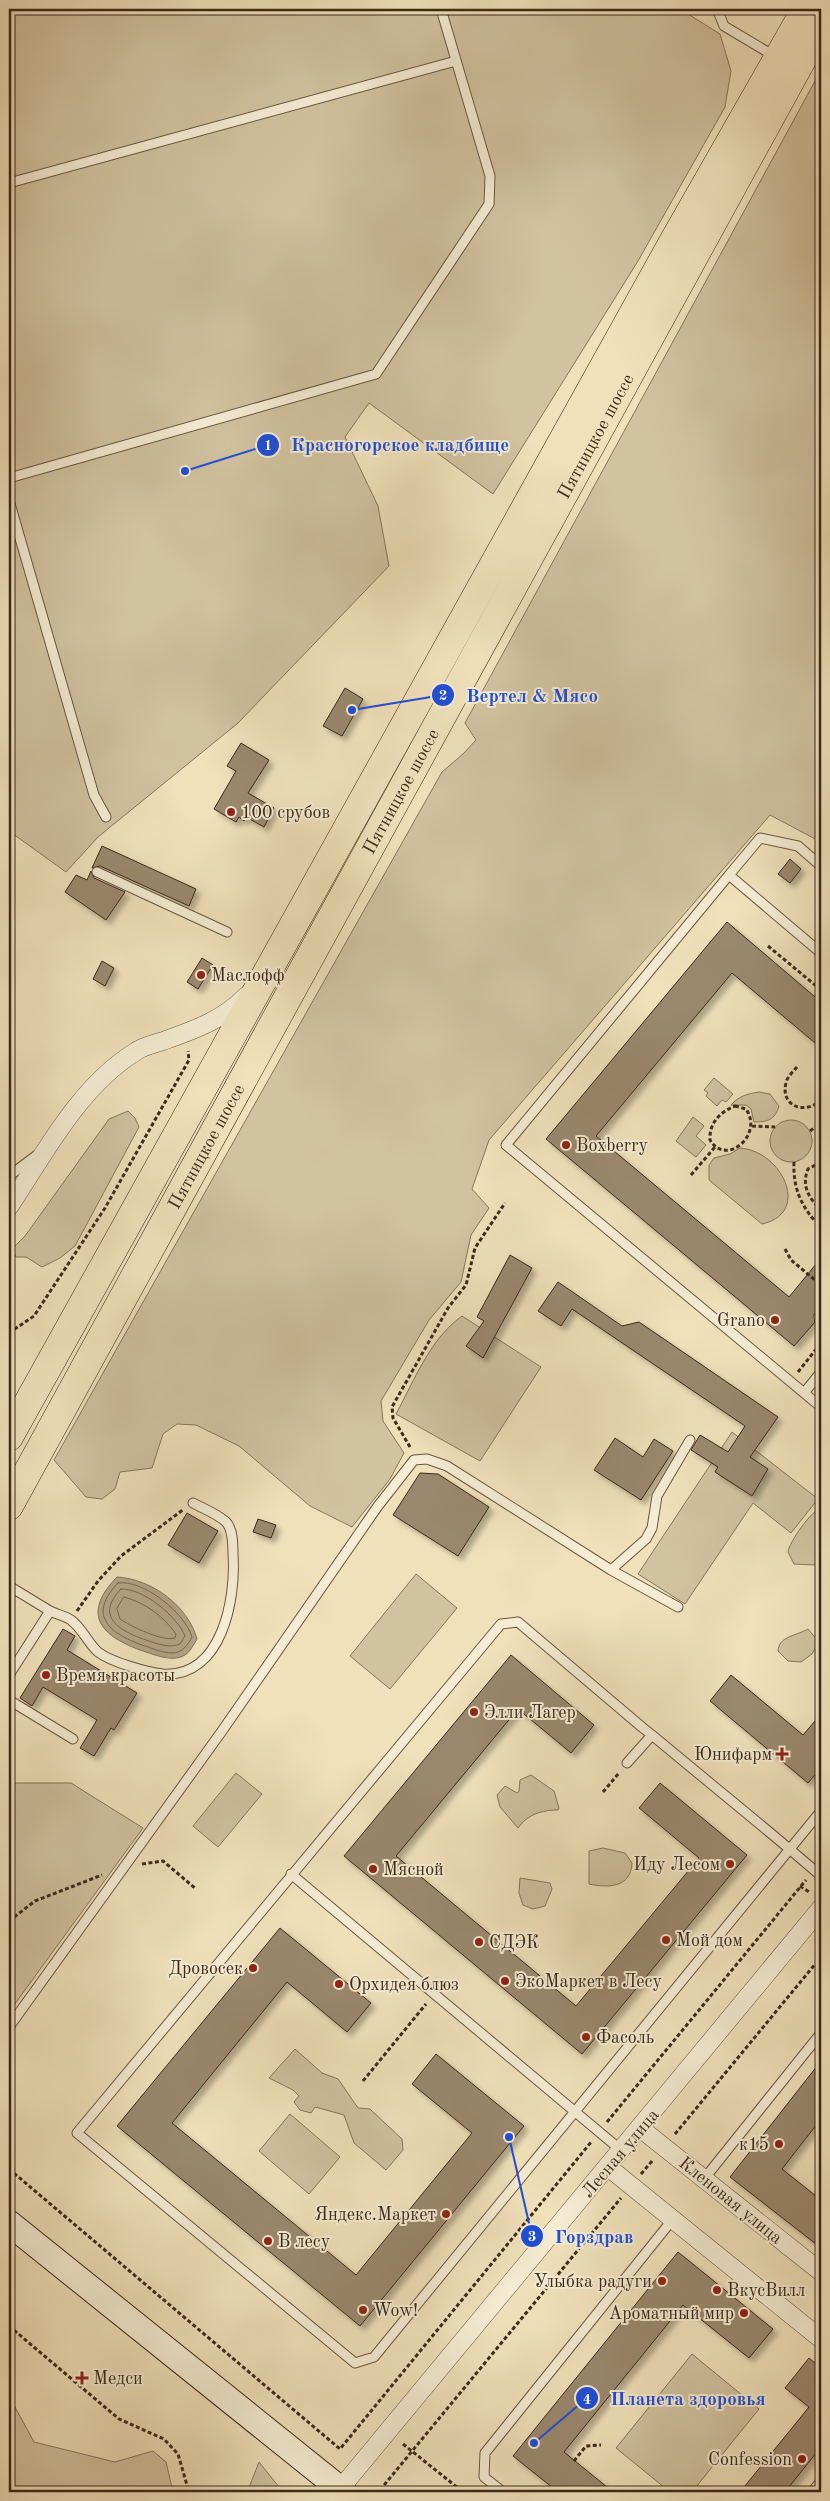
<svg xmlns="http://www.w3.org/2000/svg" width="830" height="2501" font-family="'Old Standard TT',serif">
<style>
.green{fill:#d1c2a0;stroke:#86755d}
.water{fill:#b3a284;stroke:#83715a}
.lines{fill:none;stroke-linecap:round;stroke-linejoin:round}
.shore{stroke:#78654f;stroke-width:1}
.building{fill:#9a886e;stroke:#3c281a;filter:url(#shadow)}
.lane-casing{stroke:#695642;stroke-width:11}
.street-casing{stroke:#695642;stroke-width:19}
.secondary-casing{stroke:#3c281a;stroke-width:27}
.primary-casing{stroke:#3c281a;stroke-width:29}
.path{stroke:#3c281a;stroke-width:3;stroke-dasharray:4 2.5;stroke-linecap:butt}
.lane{stroke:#f5ecd3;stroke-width:9}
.street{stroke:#f5ecd3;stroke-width:18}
.secondary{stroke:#f5ecd3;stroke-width:25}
.primary{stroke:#f0e1bb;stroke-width:28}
.poi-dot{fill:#8f2418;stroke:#f5ecd3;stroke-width:2}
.labels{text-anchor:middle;stroke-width:4;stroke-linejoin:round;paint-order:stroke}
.street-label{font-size:18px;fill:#3c281a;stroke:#f5ecd3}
.poi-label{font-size:18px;fill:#3c281a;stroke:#f5ecd3;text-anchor:start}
.leader{fill:none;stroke:#1d4ed8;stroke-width:2}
.callout-dot{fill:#1d4ed8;stroke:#f5ecd3;stroke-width:2}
.mark-label{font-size:15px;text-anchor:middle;font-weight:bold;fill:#fff}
.callout-label{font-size:19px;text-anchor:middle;font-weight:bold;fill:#1d4ed8;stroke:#f5ecd3;stroke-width:4;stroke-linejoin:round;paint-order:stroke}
</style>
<defs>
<filter id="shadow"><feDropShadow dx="4.5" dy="4.5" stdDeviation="2.5" flood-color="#0004"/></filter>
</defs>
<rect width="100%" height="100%" fill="#f0e1bb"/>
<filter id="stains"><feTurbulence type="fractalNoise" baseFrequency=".004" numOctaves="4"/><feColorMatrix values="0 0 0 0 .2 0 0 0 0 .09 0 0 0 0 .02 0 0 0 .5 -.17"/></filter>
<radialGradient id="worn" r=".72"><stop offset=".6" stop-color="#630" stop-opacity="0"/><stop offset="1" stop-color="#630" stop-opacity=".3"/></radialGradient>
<path class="green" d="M 9,9 L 680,9 L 720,34 L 731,71 L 725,107 L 638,261 L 493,494 L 369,403 L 345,437 L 378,506 L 389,566 L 238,723 L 98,837 L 66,872 L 9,831 Z
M 821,70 L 821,842 L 770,815 L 489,1140 L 472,1189 L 489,1208 L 471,1235 L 461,1282 L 429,1320 L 381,1401 L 383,1421 L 404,1453 L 390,1479 L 352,1527 L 310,1506 L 239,1446 L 196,1425 L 177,1424 L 163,1434 L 152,1468 L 120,1472 L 115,1489 L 102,1499 L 86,1497 L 54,1460 L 442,772 L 463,754 L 476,740 L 465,723 Z
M 714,1078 L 733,1094 L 726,1102 L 722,1100 L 717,1106 L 706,1096 L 708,1093 L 704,1090 Z
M 759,1092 L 770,1094 L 779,1106 C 775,1120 767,1122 754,1122 L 751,1109 L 746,1105 L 731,1105 C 739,1096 747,1094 759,1092 Z
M 128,1111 L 135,1118 L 139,1127 L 75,1246 L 60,1258 L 42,1267 L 26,1257 L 16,1257 L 12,1249 L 25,1236 L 109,1119 Z
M 693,1117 L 704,1126 L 696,1136 L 706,1145 L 696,1157 L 676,1141 Z
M770 1141a21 21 0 1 1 42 0a21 21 0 1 1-42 0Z
M 740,1148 C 782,1151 812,1213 762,1224 L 709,1180 L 709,1165 L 714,1158 L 730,1154 Z
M 462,1316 L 541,1367 L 480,1461 L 396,1414 C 415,1379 430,1339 462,1316 Z
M 732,1432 L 818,1499 L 791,1533 L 753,1503 L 685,1604 L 638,1574 Z
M 821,1508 L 821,1556 L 814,1565 L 794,1564 L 788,1552 C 789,1542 812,1510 821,1508 Z
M 416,1574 L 457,1608 L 390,1689 L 350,1656 Z
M 808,1629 L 819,1642 L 812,1654 L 801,1662 L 788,1661 L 778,1651 C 779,1636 796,1636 808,1629 Z
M 236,1773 L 262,1794 L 218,1847 L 193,1826 Z
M 531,1775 L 554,1791 L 559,1808 L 558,1810 C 542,1810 528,1814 518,1828 L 500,1807 L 497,1795 L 505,1786 L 517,1793 L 519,1791 L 520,1780 Z
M 9,1783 L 71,1783 L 143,1828 L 9,2012 Z
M 603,1848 L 625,1853 L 632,1863 C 631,1888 608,1888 589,1884 L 589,1851 Z
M 520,1878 L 550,1883 L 552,1889 L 545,1906 L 533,1909 L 523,1905 L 519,1893 Z
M 295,2049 L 322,2073 L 338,2079 L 358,2108 L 370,2109 L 402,2139 L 403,2150 L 386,2170 L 354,2143 L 344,2115 L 315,2107 L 311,2113 L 300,2110 L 294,2102 L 299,2096 L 293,2090 L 269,2078 Z
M 290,2114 L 340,2157 L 309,2194 L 259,2151 Z
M 692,2354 L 759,2409 L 692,2492 L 670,2492 L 616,2448 Z
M 9,2396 L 34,2442 L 115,2462 L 153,2451 L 166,2462 L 173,2492 L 9,2492 Z
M 259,2462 L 283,2492 L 248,2490 Z"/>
<path class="water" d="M 117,1577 C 152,1579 188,1606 197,1639 C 194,1644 190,1652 185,1655 C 172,1663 153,1654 140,1650 C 99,1635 82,1613 117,1577 Z"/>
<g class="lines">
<path class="shore" d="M 118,1583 C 143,1579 185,1613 192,1637 C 188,1645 182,1653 172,1653 C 163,1653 151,1648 142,1645 C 109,1633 87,1615 118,1583 Z
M 121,1589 C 143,1588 177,1616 185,1636 L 180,1644 C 169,1649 156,1643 146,1640 C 120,1631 94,1617 121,1589 Z
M 124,1597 C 146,1603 163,1616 176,1634 L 175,1638 C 163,1642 130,1626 120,1619 L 117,1609 Z"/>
</g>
<path class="building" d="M 345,688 L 363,699 L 342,736 L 323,726 Z
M 241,743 L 269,760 L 248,793 L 274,808 L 264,827 L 246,817 L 244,821 L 239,817 L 236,822 L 214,809 L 236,771 L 227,766 Z
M 102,846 L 196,889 L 189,906 L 100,866 L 92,868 Z
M 790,859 L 801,869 L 790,883 L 778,874 Z
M 91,871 L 94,878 L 125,892 L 106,920 L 65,892 L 76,875 L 87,880 Z
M 727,922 L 821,1002 L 821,1048 L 732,973 L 596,1136 L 789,1297 L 821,1258 L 821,1311 L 814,1314 L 815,1322 L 794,1346 L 546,1139 Z
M 202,958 L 213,965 L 198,989 L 187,982 Z
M 102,961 L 114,968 L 105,986 L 93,979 Z
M 510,1255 L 532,1268 L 483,1358 L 466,1346 L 484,1321 L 477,1317 Z
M 558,1282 L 622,1326 L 639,1322 L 778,1417 L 750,1457 L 768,1469 L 752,1496 L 715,1472 L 718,1467 L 691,1450 L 700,1435 L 728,1452 L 745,1426 L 572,1309 L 561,1326 L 538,1311 Z
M 615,1438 L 643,1457 L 654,1439 L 673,1451 L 641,1500 L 594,1470 Z
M 420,1473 L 438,1474 L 489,1507 L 458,1556 L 393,1515 Z
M 187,1513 L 218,1531 L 199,1563 L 168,1545 Z
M 258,1519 L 276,1525 L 271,1538 L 253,1532 Z
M 63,1629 L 75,1636 L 67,1650 L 137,1693 L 114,1730 L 111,1728 L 94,1756 L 80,1748 L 97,1720 L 43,1687 L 32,1706 L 20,1698 Z
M 511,1655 L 594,1725 L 571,1753 L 518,1709 L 396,1856 L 576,2006 L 699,1858 L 639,1808 L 660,1783 L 747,1855 L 582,2054 L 344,1856 Z
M 731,1675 L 803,1735 L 821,1714 L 821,1768 L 808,1783 L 710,1701 Z
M 280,1928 L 371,2003 L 347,2032 L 287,1982 L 172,2123 L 356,2275 L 472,2133 L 412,2084 L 436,2054 L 524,2126 L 360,2326 L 117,2126 Z
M 821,2061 L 821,2119 L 782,2169 L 821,2200 L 821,2248 L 730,2177 Z
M 678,2252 L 773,2329 L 749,2358 L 683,2305 L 564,2452 L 613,2492 L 558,2492 L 513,2456 Z
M 809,2358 L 821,2368 L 821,2447 L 785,2492 L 740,2492 L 809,2407 L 785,2388 Z"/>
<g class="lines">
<g class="lane-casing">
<path id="lane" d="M 717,9 L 724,26 L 776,57
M 9,183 L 456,61
M 9,478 L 376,374 L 489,204 L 490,176 L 441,9
M 9,500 L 94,795 L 106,817
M 97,872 L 227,932
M 729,875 L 760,838 L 798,846 L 821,866
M 821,953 L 729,875 L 506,1145 L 821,1407
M 9,1176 L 37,1155
M 819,1317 L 821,1318
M 804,1393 L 821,1372
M 611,1570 L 646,1539 L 652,1528 L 657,1496 L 690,1440
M 9,1586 L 50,1611 L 9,1675
M 50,1611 C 56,1614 65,1616 71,1620 C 82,1628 88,1643 98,1652 C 111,1662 146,1672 163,1674 C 222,1678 236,1599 233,1555 C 233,1545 233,1529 226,1522 C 218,1514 202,1508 193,1503
M 9,1700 L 73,1739
M 627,1763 L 652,1735
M 821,1811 L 789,1850 L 374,2357 L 355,2363 L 77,2133 L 501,1624 L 518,1622 L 643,1728 L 652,1735 C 708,1782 766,1828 821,1876
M 291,1874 L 622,2151
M 9,2027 L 222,1731 L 378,1506 L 414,1460 L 427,1459 L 447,1466 L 611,1570 L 678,1607
M 704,2179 L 821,2033
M 503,2492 L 484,2477 L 485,2453 L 673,2219
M 812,2492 L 821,2481"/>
</g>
<g class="street-casing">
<path id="street" d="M 9,1207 C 45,1153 79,1087 135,1052 C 143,1046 154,1044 163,1041 C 194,1030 223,1020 246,996
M 640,2128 L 821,2272
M 608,2167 L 821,2339
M 340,2489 L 821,1908"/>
</g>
<g class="secondary-casing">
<path id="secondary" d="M 9,2223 L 344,2492"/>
</g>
<g class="primary-casing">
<g id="primary">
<path d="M 9,1437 L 673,242 L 806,9"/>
<path id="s1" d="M 9,1506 L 821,25"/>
</g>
</g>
<path class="path" d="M 768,946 L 821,990
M 797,1067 C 793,1072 787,1077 786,1083 C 780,1107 806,1115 821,1100
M 735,1106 L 746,1109 C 764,1135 726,1167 710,1140 C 709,1123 720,1112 735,1106 Z
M 752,1126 L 775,1127
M 810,1131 L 821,1123
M 794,1162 C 793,1185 799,1202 814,1220
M 821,1162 L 808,1169 C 801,1186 809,1198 821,1210
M 691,1175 L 715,1147
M 785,1249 L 791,1260 L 821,1285
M 9,1333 L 34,1316 L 105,1208 L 189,1060 L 188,1051
M 798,1372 L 821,1343
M 410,1447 L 393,1418 L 392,1407 L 448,1308 L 466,1285 L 475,1248 L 505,1203
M 77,1611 L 98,1581 L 121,1556 L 184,1509
M 603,1792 L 619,1773
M 142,1864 L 163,1861 L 196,1889
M 800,1886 L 809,1892
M 9,1921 L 35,1901 L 102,1875
M 363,2081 L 426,2004
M 607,2122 L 806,1880
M 675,2134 L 821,1957
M 9,2169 L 340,2449 L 592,2141
M 641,2174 L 653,2160
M 9,2326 L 119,2419 L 164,2439 L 178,2454 L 189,2492
M 403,2444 L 463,2492
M 574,2461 L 586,2446 L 601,2445
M 380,2490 L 621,2198
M 549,2492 L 553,2488"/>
<use href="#lane" class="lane"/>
<use href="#street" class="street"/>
<use href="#secondary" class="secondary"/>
<use href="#primary" class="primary"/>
</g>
<g class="poi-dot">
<circle cx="231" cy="812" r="5"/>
<circle cx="201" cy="975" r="5"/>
<circle cx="566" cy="1145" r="5"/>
<circle cx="775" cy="1320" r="5"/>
<circle cx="46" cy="1675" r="5"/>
<circle cx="474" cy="1712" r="5"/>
<path d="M779.5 1746.5h5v5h5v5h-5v5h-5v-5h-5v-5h5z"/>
<circle cx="730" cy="1864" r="5"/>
<circle cx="373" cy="1869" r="5"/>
<circle cx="666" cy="1940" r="5"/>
<circle cx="479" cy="1942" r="5"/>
<circle cx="253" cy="1968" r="5"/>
<circle cx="505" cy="1981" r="5"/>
<circle cx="339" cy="1984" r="5"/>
<circle cx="586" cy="2037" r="5"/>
<circle cx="779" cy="2144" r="5"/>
<circle cx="446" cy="2214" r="5"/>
<circle cx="268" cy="2241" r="5"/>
<circle cx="662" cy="2281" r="5"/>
<circle cx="717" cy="2290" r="5"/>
<circle cx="363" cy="2310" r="5"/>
<circle cx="744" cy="2313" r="5"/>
<path d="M79.5 2370.5h5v5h5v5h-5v5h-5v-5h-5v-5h5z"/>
<circle cx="802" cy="2459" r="5"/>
</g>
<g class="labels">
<g class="street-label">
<text dy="6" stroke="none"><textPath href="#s1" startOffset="1220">Пятницкое шоссе</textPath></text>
<text dy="6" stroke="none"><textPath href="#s1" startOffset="815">Пятницкое шоссе</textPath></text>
<text dy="6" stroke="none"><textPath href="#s1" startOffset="410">Пятницкое шоссе</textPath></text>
<text transform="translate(620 2153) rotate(-50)" y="6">Лесная улица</text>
<text transform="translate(731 2200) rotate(39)" y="6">Кленовая улица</text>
</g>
<g class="poi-label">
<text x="241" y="818">100 срубов</text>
<text x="211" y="981">Маслофф</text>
<text x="576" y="1151">Boxberry</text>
<text x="765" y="1326" text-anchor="end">Grano</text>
<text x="56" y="1681">Время красоты</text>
<text x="484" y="1718">Элли Лагер</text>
<text x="772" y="1760" text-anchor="end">Юнифарм</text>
<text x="720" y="1870" text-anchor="end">Иду Лесом</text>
<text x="383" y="1875">Мясной</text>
<text x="676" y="1946">Мой дом</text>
<text x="489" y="1948">СДЭК</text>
<text x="243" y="1974" text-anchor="end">Дровосек</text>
<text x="515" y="1987">ЭкоМаркет в Лесу</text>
<text x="349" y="1990">Орхидея блюз</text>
<text x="596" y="2043">Фасоль</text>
<text x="769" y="2150" text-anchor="end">к15</text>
<text x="436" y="2220" text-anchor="end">Яндекс.Маркет</text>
<text x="278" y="2247">В лесу</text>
<text x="652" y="2287" text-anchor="end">Улыбка радуги</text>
<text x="727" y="2296">ВкусВилл</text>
<text x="373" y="2316">Wow!</text>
<text x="734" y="2319" text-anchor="end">Ароматный мир</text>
<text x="93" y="2384">Медси</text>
<text x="792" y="2465" text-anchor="end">Confession</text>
</g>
</g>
<path class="leader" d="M185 471L268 445M352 710L443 695M509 2137L532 2236M534 2443L587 2398"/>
<g class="callout-dot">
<circle cx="185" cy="471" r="5"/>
<circle cx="352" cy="710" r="5"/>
<circle cx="509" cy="2137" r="5"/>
<circle cx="534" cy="2443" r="5"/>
<circle cx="268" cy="445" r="12"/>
<circle cx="443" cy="695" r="12"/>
<circle cx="532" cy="2236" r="12"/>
<circle cx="587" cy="2398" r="12"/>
</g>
<g class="mark-label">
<text x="268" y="450">1</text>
<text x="443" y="700">2</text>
<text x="532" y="2241">3</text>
<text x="587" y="2404">4</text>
</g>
<g class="callout-label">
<text x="400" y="451">Красногорское кладбище</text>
<text x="532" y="702">Вертел &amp; Мясо</text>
<text x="594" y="2243">Горздрав</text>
<text x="688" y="2405">Планета здоровья</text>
</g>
<rect width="830" height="2501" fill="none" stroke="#f0e1bb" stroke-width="30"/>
<rect x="10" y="10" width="810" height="2481" fill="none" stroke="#3c281a" stroke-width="2.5"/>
<rect x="15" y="15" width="800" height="2471" fill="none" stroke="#3c281a"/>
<rect width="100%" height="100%" filter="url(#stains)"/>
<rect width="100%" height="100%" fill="url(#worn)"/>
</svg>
